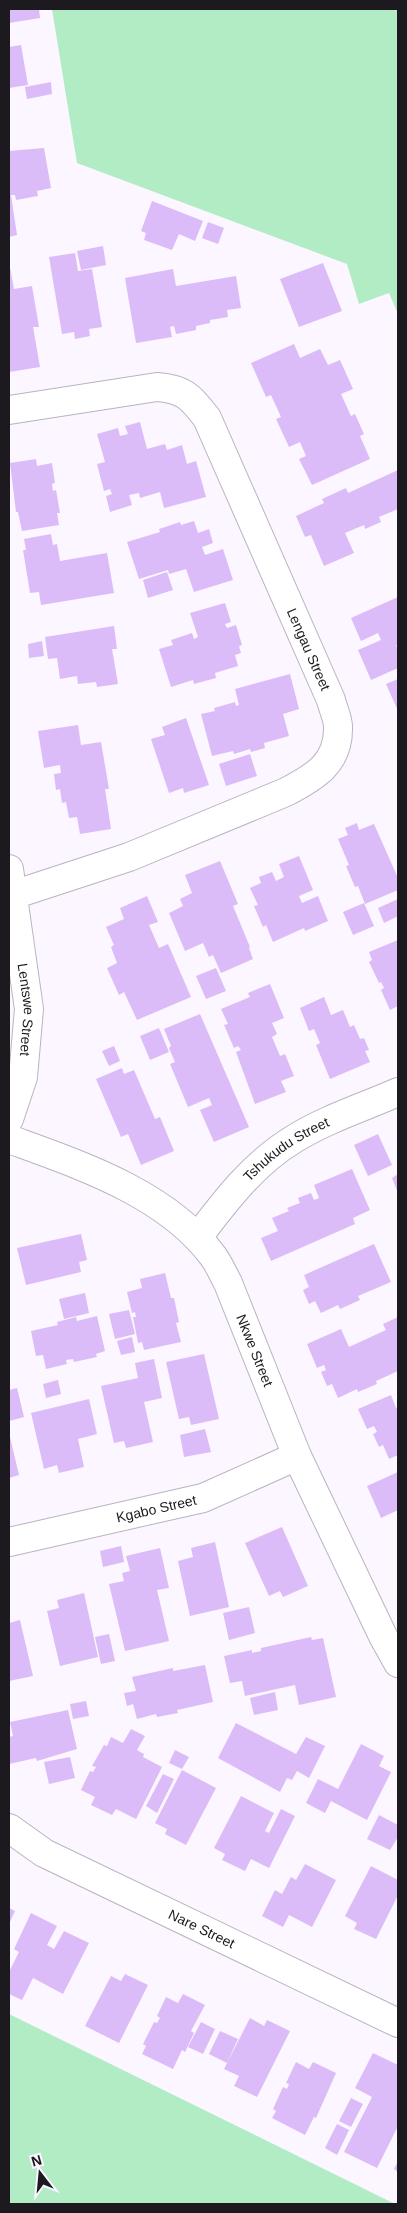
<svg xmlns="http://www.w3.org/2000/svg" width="407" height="2213" font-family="Helvetica,sans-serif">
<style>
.green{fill:#b1ecc5}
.building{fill:#dcbcf8}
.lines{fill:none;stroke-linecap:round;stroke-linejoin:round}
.minor-casing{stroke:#b9b4bf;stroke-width:30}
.minor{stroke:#fff;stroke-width:28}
.labels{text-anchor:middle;stroke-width:4;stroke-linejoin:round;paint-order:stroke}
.street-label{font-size:14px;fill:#1c1a1e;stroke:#fbf6ff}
</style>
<rect width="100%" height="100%" fill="#fbf6ff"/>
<path class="green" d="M 52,9 L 398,9 L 398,314 L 389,293 L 359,304 L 347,264 L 77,163 Z
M 9,2014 L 395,2204 L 9,2204 Z"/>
<path class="building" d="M 9,9 L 39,9 L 40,18 L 9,23 Z
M 21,45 L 28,85 L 9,88 L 9,47 Z
M 51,82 L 52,94 L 27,99 L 25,87 Z
M 44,148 L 51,188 L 37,191 L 38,196 L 16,200 L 15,195 L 11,195 L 17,235 L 9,237 L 9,151 Z
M 152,201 L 203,221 L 195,241 L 179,234 L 172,250 L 144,240 L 146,233 L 141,231 Z
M 208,222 L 224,228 L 218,244 L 202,238 Z
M 103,246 L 106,265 L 81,270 L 77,251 Z
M 75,253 L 78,271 L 92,269 L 102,327 L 89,329 L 90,336 L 75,339 L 74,332 L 62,334 L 49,257 Z
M 9,262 L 14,289 L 32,286 L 39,327 L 33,327 L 40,367 L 9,372 Z
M 323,263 L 342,311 L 299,327 L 280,279 Z
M 173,269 L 176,286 L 236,276 L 241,308 L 227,310 L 228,317 L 210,320 L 210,323 L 196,326 L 196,330 L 176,334 L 174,326 L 170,327 L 172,337 L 136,343 L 125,278 Z
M 294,344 L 300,358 L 320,349 L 328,365 L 340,360 L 353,389 L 341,394 L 351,416 L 355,414 L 364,434 L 360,436 L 370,459 L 312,485 L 299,459 L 306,456 L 300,442 L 289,447 L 276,419 L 281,417 L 271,395 L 266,397 L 251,363 Z
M 140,422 L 147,449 L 165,444 L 167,450 L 182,445 L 187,464 L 196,461 L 206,497 L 164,508 L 160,492 L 140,498 L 139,493 L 129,495 L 132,505 L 110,512 L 106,496 L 112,494 L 110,489 L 104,491 L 97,464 L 105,462 L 97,434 L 118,428 L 120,436 L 128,434 L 125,426 Z
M 36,459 L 37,466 L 52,463 L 55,483 L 52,484 L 53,491 L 56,490 L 60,513 L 57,513 L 59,525 L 22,531 L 18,512 L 16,512 L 10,463 Z
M 398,470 L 398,509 L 379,517 L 381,522 L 365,529 L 364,525 L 345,533 L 354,553 L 324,566 L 311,535 L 305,537 L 296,516 L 324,503 L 322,499 L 346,488 L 348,493 Z
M 194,521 L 198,533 L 209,529 L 213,543 L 202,547 L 205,555 L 223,549 L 233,580 L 194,592 L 186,569 L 169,574 L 168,570 L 139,579 L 127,542 L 160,532 L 159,529 L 180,522 L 181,525 Z
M 51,534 L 53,545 L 57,544 L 60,561 L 107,553 L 114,593 L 41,605 L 39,592 L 30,593 L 23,550 L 26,550 L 24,539 Z
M 167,572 L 173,590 L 148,598 L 143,580 Z
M 398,597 L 398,644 L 396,645 L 398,650 L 398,668 L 371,680 L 358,650 L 381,640 L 378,633 L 361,641 L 351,618 Z
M 225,603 L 231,622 L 225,624 L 227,628 L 236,625 L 242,645 L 239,646 L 241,653 L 235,655 L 238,666 L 215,673 L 216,678 L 194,684 L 193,680 L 171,687 L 159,649 L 173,645 L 171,640 L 192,633 L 194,639 L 198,637 L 190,613 Z
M 114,626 L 117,649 L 112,649 L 118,684 L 97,687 L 96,682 L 78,684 L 77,676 L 60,679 L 57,658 L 48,659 L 45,637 Z
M 42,641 L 44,656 L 29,658 L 28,644 Z
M 290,674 L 299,709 L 283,714 L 289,736 L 264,743 L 265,748 L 251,752 L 250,749 L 234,754 L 233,751 L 212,756 L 201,714 L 215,711 L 214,708 L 235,702 L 236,706 L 239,705 L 235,689 Z
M 398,679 L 398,711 L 386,684 Z
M 186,718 L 209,785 L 184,793 L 183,788 L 169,793 L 151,739 L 165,735 L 162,727 Z
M 78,725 L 81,745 L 101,742 L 109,789 L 105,789 L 111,829 L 80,834 L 77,817 L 69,818 L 66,802 L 62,803 L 60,789 L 56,790 L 54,774 L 61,773 L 60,765 L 44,768 L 38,731 Z
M 250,754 L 257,776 L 226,786 L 219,764 Z
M 357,823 L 359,830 L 374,824 L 398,878 L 397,881 L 398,890 L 365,904 L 358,886 L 355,887 L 346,866 L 349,865 L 338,839 L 348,835 L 345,828 Z
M 299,856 L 313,890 L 299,896 L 302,903 L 318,896 L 328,921 L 305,931 L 304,928 L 273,942 L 266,925 L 263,927 L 254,906 L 258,905 L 250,888 L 261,883 L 259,877 L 272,872 L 276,881 L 284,877 L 279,864 Z
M 220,861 L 238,904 L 233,906 L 250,947 L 249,948 L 253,959 L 221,973 L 213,955 L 209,957 L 203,943 L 185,951 L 169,913 L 183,906 L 180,899 L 192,893 L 185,875 Z
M 147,896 L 158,922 L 149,925 L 159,948 L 168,944 L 191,997 L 137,1020 L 124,992 L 119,995 L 107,968 L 117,963 L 111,947 L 114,945 L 106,927 L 124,919 L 120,908 Z
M 398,899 L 398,916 L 384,923 L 378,908 Z
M 364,903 L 374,926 L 353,935 L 343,912 Z
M 398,940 L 398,1006 L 390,1010 L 381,990 L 384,988 L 381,982 L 379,983 L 369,962 L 372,960 L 369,952 Z
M 216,968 L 226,991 L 206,999 L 196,976 Z
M 270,984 L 284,1018 L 272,1023 L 277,1034 L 272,1037 L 280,1056 L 285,1054 L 294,1076 L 281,1081 L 286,1092 L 255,1104 L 236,1052 L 241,1050 L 238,1046 L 234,1048 L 224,1025 L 228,1024 L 221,1009 L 250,997 L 248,993 Z
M 324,997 L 331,1015 L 343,1010 L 350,1027 L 354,1025 L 360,1039 L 364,1038 L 369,1050 L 365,1051 L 370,1062 L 330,1079 L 316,1045 L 320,1043 L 314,1029 L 309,1031 L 300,1008 Z
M 200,1014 L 249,1127 L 214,1142 L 200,1110 L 212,1105 L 209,1098 L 188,1107 L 170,1064 L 175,1062 L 169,1048 L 171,1046 L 164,1029 Z
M 159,1028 L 169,1052 L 150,1060 L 140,1036 Z
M 114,1046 L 120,1061 L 109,1066 L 102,1051 Z
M 122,1068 L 124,1074 L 134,1070 L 155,1119 L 160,1117 L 174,1151 L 141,1165 L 128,1134 L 121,1137 L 96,1079 Z
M 378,1134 L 392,1165 L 368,1176 L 354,1145 Z
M 352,1169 L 370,1210 L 353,1218 L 355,1224 L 271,1261 L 261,1238 L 278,1231 L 272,1218 L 289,1211 L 287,1208 L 300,1203 L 298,1198 L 311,1193 L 314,1200 L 319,1198 L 314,1185 Z
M 398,1174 L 398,1193 L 392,1178 Z
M 81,1234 L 87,1260 L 79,1262 L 81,1272 L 26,1285 L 17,1248 Z
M 374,1244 L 391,1282 L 358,1296 L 360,1300 L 340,1309 L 338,1305 L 321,1313 L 315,1301 L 309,1304 L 303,1290 L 309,1287 L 304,1275 Z
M 165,1273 L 171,1298 L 174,1298 L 179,1322 L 176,1323 L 181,1342 L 144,1350 L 142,1342 L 138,1343 L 133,1317 L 136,1317 L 135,1312 L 132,1313 L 127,1292 L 142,1288 L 140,1279 Z
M 85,1293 L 89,1313 L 64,1319 L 59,1299 Z
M 129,1310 L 135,1334 L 115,1339 L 109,1314 Z
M 97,1316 L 105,1351 L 96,1354 L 97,1357 L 74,1362 L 73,1359 L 66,1360 L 67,1364 L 46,1369 L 43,1355 L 36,1356 L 31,1331 L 58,1325 L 57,1322 L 76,1317 L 77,1321 Z
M 398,1317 L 398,1371 L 376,1381 L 377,1384 L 358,1392 L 357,1389 L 338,1398 L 332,1384 L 327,1386 L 321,1372 L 326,1370 L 324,1365 L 317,1368 L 307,1344 L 341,1329 L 349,1347 L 386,1330 L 383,1324 Z
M 132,1337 L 135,1352 L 121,1355 L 117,1341 Z
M 204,1354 L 219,1419 L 191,1425 L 189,1417 L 179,1419 L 166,1362 Z
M 154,1359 L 162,1398 L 144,1402 L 153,1442 L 126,1448 L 124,1441 L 114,1443 L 101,1386 L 138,1378 L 135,1363 Z
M 58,1380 L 61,1394 L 46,1398 L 43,1384 Z
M 17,1388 L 24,1417 L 9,1421 L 9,1390 Z
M 391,1395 L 396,1408 L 398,1407 L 398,1455 L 389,1459 L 383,1445 L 379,1447 L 373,1434 L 377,1432 L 374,1426 L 367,1429 L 358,1409 Z
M 89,1399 L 97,1434 L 78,1439 L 84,1467 L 59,1473 L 57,1465 L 44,1469 L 31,1413 Z
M 205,1429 L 211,1452 L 184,1457 L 180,1435 Z
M 9,1433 L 19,1475 L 9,1478 Z
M 398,1472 L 398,1510 L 381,1518 L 367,1486 Z
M 282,1527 L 308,1586 L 283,1597 L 280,1591 L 269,1596 L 245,1543 Z
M 215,1542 L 229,1607 L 190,1616 L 178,1561 L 193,1557 L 191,1548 Z
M 121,1546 L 124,1562 L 103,1567 L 100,1551 Z
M 160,1548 L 169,1588 L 157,1590 L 169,1641 L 125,1651 L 109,1584 L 124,1581 L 122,1573 L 130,1571 L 126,1556 Z
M 84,1593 L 98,1657 L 60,1666 L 47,1611 L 59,1608 L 57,1600 Z
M 249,1607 L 255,1633 L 229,1640 L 223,1613 Z
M 20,1620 L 33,1676 L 9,1681 L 9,1623 Z
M 109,1634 L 115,1661 L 101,1664 L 95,1637 Z
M 311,1637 L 312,1640 L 323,1638 L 336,1697 L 299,1705 L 295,1685 L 245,1696 L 242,1681 L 230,1683 L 224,1656 L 252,1650 L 252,1653 L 261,1651 L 261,1648 Z
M 205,1665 L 213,1702 L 177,1710 L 178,1713 L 157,1717 L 156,1714 L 137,1719 L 133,1704 L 127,1706 L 124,1693 L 136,1691 L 132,1677 L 173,1668 L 173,1671 Z
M 275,1692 L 278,1710 L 254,1715 L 250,1698 Z
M 86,1701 L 89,1716 L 73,1719 L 70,1704 Z
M 68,1710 L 77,1749 L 37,1761 L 36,1758 L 9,1764 L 9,1737 L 13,1736 L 10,1722 Z
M 236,1723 L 296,1754 L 306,1737 L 325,1746 L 309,1778 L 297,1771 L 292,1780 L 287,1778 L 280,1792 L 218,1758 Z
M 131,1729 L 145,1736 L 137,1750 L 144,1754 L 143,1757 L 162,1767 L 136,1819 L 116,1809 L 112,1815 L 91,1805 L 95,1797 L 81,1790 L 90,1771 L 93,1772 L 96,1767 L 92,1766 L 104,1745 L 107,1746 L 111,1737 L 123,1743 Z
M 361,1744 L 384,1756 L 379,1766 L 391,1772 L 367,1820 L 331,1801 L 325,1813 L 306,1803 L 318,1779 L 338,1789 Z
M 175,1750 L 189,1757 L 182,1769 L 169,1763 Z
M 70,1757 L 75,1778 L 49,1784 L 44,1762 Z
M 182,1770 L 216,1788 L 186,1845 L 165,1834 L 167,1829 L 155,1823 Z
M 163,1774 L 174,1779 L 157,1813 L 146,1806 Z
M 241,1796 L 274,1813 L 265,1831 L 269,1833 L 281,1809 L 295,1816 L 269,1868 L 251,1859 L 245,1871 L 222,1860 L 225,1854 L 214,1848 Z
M 379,1815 L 398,1825 L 398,1837 L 390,1850 L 367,1839 Z
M 305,1864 L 336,1880 L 312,1927 L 289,1915 L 283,1927 L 262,1916 L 275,1890 L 282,1894 L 291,1877 L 296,1880 Z
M 371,1866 L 398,1880 L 398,1895 L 376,1939 L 354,1929 L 357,1923 L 345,1916 Z
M 9,1908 L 15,1911 L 9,1924 Z
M 31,1913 L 57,1926 L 47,1945 L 54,1949 L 64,1931 L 89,1943 L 63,1994 L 33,1978 L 22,2000 L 9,1994 L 9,1972 L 19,1952 L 14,1949 Z
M 125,1974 L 148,1985 L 119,2043 L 85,2026 L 111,1976 L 121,1981 Z
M 183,1994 L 205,2005 L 191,2031 L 194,2033 L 185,2052 L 182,2050 L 173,2069 L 142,2054 L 146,2046 L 143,2044 L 154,2022 L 157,2023 L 160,2018 L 157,2016 L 166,1997 L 178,2003 Z
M 250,2018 L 264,2026 L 267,2020 L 290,2031 L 257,2097 L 234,2086 L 239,2076 L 224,2069 Z
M 201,2022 L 215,2029 L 203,2054 L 188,2047 Z
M 220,2031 L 238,2039 L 227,2063 L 209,2054 Z
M 373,2053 L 398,2065 L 398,2126 L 377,2168 L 344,2152 L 372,2097 L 355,2088 Z
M 296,2062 L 309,2069 L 313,2062 L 336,2073 L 316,2118 L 314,2117 L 305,2135 L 272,2118 L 276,2111 L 273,2109 L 283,2087 L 287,2089 L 289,2084 L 286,2083 Z
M 351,2098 L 363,2104 L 351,2127 L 339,2121 Z
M 337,2124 L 349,2130 L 337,2155 L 325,2148 Z
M 398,2161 L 398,2172 L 394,2169 Z"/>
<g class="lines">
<g class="minor-casing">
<g id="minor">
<path id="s1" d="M 9,410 L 157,387 C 184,389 191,397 207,418 L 331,700 C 333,709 338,718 338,727 C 339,763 315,777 286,792 L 129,857 L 13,895"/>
<path id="s2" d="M 9,869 L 29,1009 L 23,1077 L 9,1119"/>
<path id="s3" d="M 9,1139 C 80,1165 166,1193 213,1256 C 219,1264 223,1274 228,1283 L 297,1456 L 383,1636 L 398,1663"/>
<path id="s4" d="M 198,1237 C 225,1201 254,1163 294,1139 C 326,1119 364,1107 398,1092"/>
<path id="s5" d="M 9,1542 L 203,1498 L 297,1456"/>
<path id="s6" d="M 9,1828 L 44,1853 L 398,2023"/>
</g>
</g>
<use href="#minor" class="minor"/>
</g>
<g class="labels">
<g class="street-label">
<text dy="5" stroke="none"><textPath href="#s1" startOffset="464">Lengau Street</textPath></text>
<text dy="5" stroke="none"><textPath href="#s2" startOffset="142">Lentswe Street</textPath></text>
<text dy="5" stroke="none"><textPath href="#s4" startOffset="126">Tshukudu Street</textPath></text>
<text dy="5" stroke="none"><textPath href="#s3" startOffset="342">Nkwe Street</textPath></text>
<text dy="5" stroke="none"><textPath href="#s5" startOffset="151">Kgabo Street</textPath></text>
<text dy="5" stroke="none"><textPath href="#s6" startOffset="218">Nare Street</textPath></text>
</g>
</g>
<rect width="407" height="2213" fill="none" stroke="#1c1a1e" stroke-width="20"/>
<g transform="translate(40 2173) rotate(344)" stroke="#fbf6ff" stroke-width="4" paint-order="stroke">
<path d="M0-4L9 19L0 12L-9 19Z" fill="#1c1a1e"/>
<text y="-8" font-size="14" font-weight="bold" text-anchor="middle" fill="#1c1a1e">N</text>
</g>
</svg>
